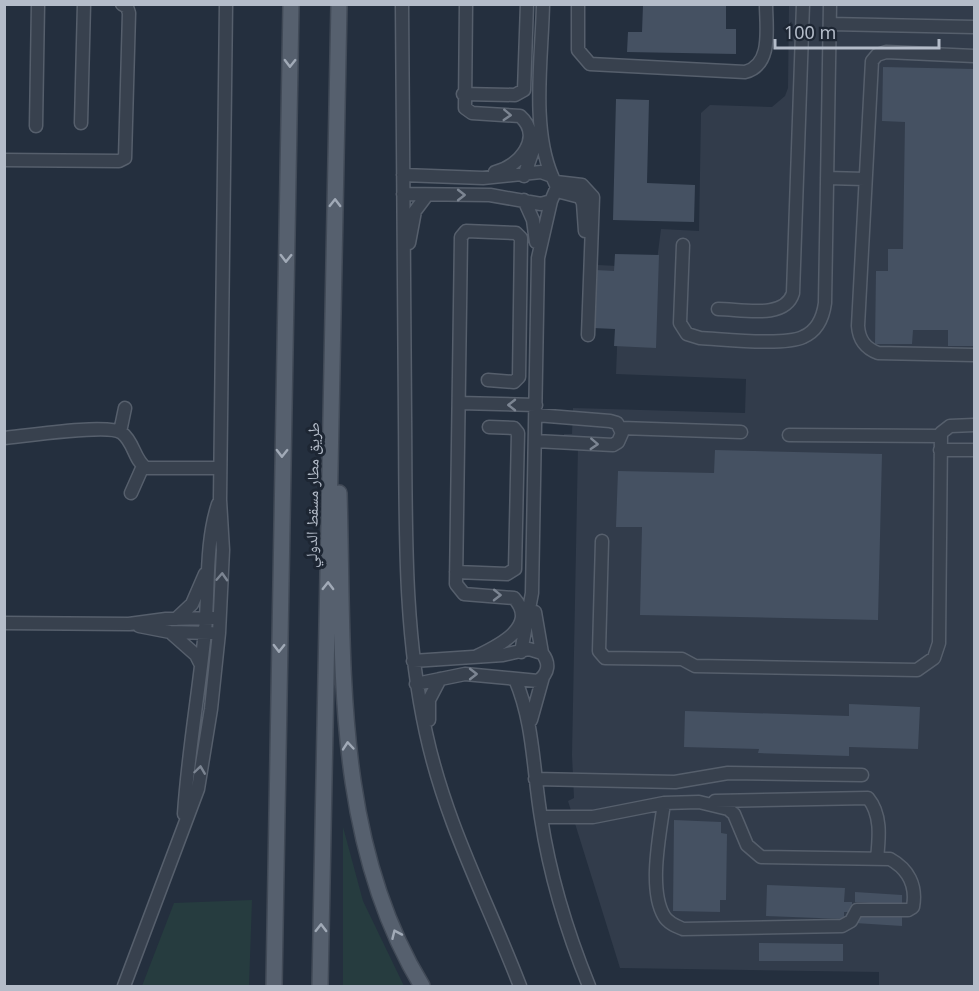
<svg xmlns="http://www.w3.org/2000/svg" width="979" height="991" font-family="'Noto Sans','Noto Naskh Arabic',sans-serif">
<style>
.airport{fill:#323c4b}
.green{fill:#263c3f}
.building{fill:#455162}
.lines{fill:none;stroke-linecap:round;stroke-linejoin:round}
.minor-casing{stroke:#565f6c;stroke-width:15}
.major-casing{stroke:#414a57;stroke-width:18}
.minor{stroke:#38414e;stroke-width:12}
.major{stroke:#56606e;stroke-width:15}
.oneway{stroke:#a1aab7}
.oneway2{stroke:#7c8592}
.labels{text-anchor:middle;stroke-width:6;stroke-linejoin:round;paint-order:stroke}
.street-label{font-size:16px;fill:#b4bcc9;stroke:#1d2633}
</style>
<rect width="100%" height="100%" fill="#242f3e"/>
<path class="airport" d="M 789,5 L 974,5 L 974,986 L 879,986 L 879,972 L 620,968 L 568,801 L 574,798 L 572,755 L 578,446 L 563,445 L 564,434 L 572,434 L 573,408 L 745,413 L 746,379 L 616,374 L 618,323 L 595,323 L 598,265 L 656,268 L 661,229 L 699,231 L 701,113 L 710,105 L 772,107 L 785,96 L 788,88 Z"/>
<path class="green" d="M 343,827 L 363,901 L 404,986 L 343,986 Z
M 252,900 L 249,986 L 142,986 L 174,903 Z"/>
<path class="building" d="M 643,5 L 726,5 L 726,29 L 736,29 L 736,54 L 627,52 L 628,32 L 642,32 Z
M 883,67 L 974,69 L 974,346 L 948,346 L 948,330 L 913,330 L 912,344 L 875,344 L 876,271 L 888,271 L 888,249 L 903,249 L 905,122 L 882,121 Z
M 616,99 L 649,100 L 647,183 L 695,185 L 694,222 L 613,220 Z
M 615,254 L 659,255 L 656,348 L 614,346 L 615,329 L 593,328 L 595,270 L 614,271 Z
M 715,450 L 882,454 L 878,620 L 640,615 L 642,527 L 616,527 L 618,471 L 714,473 Z
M 849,704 L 920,707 L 918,749 L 849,747 L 849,756 L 758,753 L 759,749 L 684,747 L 685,711 L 849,716 Z
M 674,820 L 721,822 L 721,833 L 727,834 L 726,900 L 720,900 L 720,912 L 673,911 Z
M 767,885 L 845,888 L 844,902 L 852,902 L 852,912 L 844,912 L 844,919 L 766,916 Z
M 855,892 L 902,895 L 902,905 L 855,902 Z
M 855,914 L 902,917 L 902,926 L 855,923 Z
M 759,943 L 843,944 L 843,961 L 759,961 Z"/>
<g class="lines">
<g class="minor-casing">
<path id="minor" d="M 402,4 C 403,142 404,280 405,417 C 406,523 403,628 426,733 C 446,825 487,900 520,986
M 466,4 L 465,108 L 472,113 L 520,116 C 544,137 519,167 495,172
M 543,4 C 542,57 531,127 552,176
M 578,4 L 578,50 L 590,64 L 745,72 C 773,65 766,27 766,4
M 830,24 L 974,27
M 974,56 L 886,52 L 877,55 L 872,61 L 858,326 C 859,340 865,348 878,353 L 974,355
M 463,94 L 515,95 L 524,90 L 527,4
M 81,123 L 84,4
M 36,126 L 38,4
M 4,160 L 119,161 L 125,158 L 129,13 L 127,7 L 122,4
M 403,175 L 483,178 L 541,172 L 552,176 L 557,187 L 551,201 L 541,204 L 490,195 L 403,194
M 524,176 L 538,136
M 827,178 L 865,179
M 556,182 L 582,185 L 593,197 L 588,335
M 557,191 L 580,197 L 583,203 L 585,231
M 524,200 L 533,220 L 536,242
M 409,243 L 415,211 L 427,195
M 683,245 L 680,323 L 687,334 L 700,338 C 723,339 784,346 803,337 C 817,331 823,318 825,303 L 830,4
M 718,309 C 741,309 785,320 793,293 L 803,4
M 459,403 L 536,405
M 621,428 L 741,432
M 120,432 L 125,408
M 789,435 L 941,436
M 4,438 C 25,436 109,423 122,433 C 134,442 134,460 146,468 L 220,468
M 535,441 L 613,445 L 618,442 L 622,433 L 617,423 L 610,421 L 536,415
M 940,450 L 974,450
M 131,493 L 143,466
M 602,541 L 599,651 L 605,658 L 682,659 L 695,666 L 917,670 L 934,658 L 939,643 L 941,433 L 950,426 L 974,425
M 456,572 L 507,574 L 515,569 L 518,433 L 514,428 L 489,427
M 535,612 L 542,653
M 176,619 L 192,604 L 205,574
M 4,623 L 129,624 L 166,619 L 213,618
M 139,626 L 170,632 L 211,633
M 170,632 L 196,655 L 201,665
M 521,652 L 532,593 L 538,258 L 551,201
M 475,657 C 496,647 540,627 514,598 L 464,594 L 456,584 L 461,237 L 466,231 L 516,233 L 521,238 L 519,377 L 514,382 L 488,380
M 413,661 L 503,655 L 529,649 L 542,653 C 550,663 549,673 538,681 L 465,674 L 416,684
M 515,679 C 534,723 533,771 541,818 C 550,877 567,932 589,986
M 429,720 L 429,700 L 440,679
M 531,720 L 543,677
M 535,779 L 675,782 L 728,773 L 862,775
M 715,801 L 868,798 C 882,815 879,838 877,859
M 184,814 C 188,752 199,692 205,631 C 209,589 205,544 218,504
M 541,817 L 593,817 L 664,803 L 699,802 L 728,809 L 734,814 L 747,845 L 761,857 L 890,859 C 908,869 917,885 913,907 L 908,910 L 857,910 L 851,921 L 842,926 L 683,929 C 676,926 668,923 664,916 C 648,889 660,833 664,803
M 124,986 L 198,789 L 211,709 L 219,633 L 223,550 L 220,500 L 226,4"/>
</g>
<g class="major-casing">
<path id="major" d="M 339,493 C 344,659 332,838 422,986
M 274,986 L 291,4
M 320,986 L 339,4"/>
</g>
<use href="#minor" class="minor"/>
<use href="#major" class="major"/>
</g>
<defs><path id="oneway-chevron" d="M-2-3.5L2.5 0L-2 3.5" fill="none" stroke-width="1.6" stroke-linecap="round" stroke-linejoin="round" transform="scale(1.5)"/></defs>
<g class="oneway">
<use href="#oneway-chevron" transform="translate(290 63) rotate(91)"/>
<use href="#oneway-chevron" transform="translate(335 203) rotate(-89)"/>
<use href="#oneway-chevron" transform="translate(286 258) rotate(91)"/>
<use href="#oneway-chevron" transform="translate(282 453) rotate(91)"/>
<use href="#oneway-chevron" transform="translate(328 586) rotate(-89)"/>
<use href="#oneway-chevron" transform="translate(279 648) rotate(91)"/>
<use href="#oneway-chevron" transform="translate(348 746) rotate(-95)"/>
<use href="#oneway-chevron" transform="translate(321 928) rotate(-89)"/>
<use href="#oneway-chevron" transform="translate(396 934) rotate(-114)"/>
</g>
<g class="oneway2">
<use href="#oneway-chevron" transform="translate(507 115) rotate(3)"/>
<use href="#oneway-chevron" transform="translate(461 195)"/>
<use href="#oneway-chevron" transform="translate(512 405) rotate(-180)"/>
<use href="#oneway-chevron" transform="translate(594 444) rotate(3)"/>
<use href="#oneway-chevron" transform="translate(222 577) rotate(-87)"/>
<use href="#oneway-chevron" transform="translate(497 595) rotate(1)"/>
<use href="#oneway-chevron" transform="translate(473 674)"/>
<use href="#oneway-chevron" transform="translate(200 770) rotate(-82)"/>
</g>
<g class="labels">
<g class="street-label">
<text transform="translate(312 495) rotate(-89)" y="6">طريق مطار مسقط الدولي</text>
</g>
</g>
<rect width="979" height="991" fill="none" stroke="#b4bcc9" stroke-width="12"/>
<path d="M775 39v9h164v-9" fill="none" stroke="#b4bcc9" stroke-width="3"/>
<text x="784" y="39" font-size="18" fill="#b4bcc9" stroke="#1d2633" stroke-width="4.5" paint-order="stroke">100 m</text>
</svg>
